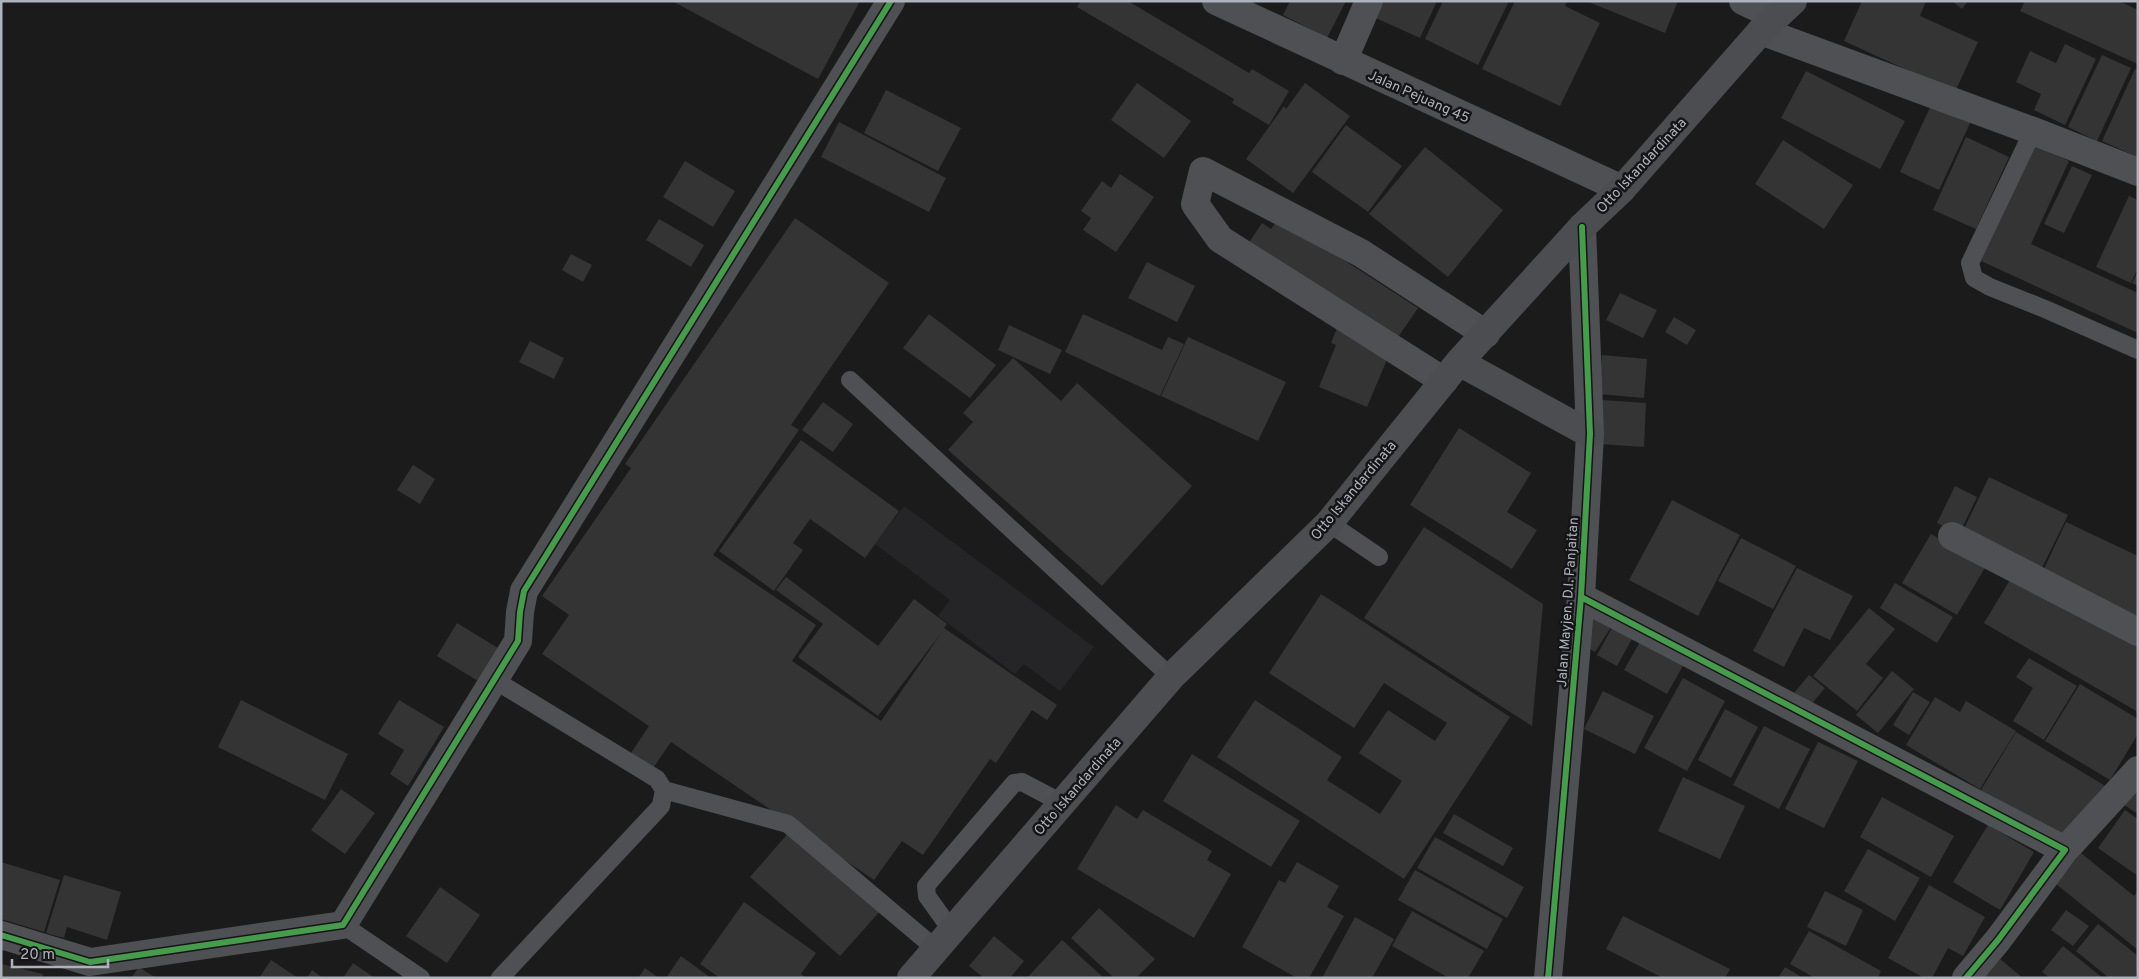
<svg xmlns="http://www.w3.org/2000/svg" width="2139" height="979" font-family="Overpass,sans-serif">
<style>
.built{fill:#252527}
.building{fill:#343435}
.lines{fill:none;stroke-linecap:round;stroke-linejoin:round}
.service{stroke:#4f5054;stroke-width:18}
.minor{stroke:#4f5054;stroke-width:28}
.tertiary{stroke:#4f5054;stroke-width:28}
.primary{stroke:#4c4d50;stroke-width:28}
.cycleway-casing{stroke:#151517;stroke-width:9}
.cycleway{stroke:#469c4c;stroke-width:6}
.labels{text-anchor:middle;stroke-width:5;stroke-linejoin:round;paint-order:stroke}
.street-label{font-size:14px;fill:#adb2bb;stroke:#151517}
</style>
<rect width="100%" height="100%" fill="#1b1b1b"/>
<path class="built" d="M 904,506 L 1094,647 L 1060,691 L 1024,664 L 1015,674 L 938,616 L 950,600 L 875,544 Z"/>
<path class="building" d="M 672,1 L 860,1 L 818,79 Z
M 1081,1 L 1128,1 L 1249,73 L 1252,69 L 1289,91 L 1269,125 L 1232,103 L 1234,99 L 1077,7 Z
M 1290,1 L 1346,1 L 1327,38 L 1283,15 Z
M 1376,1 L 1437,1 L 1420,38 L 1369,15 Z
M 1443,1 L 1509,1 L 1478,65 L 1425,39 Z
M 1515,1 L 1567,1 L 1565,6 L 1600,23 L 1560,106 L 1482,69 Z
M 1586,1 L 1678,1 L 1665,33 Z
M 1862,1 L 1926,1 L 1920,16 L 1978,42 L 1955,92 L 1844,41 Z
M 1952,1 L 1968,1 L 1962,9 Z
M 2025,1 L 2119,1 L 2138,10 L 2138,64 L 2020,11 Z
M 2065,44 L 2096,59 L 2065,125 L 2034,110 L 2041,94 L 2016,82 L 2030,51 L 2056,63 Z
M 2102,55 L 2131,68 L 2097,141 L 2068,127 Z
M 2135,69 L 2138,70 L 2138,157 L 2102,141 Z
M 1806,71 L 1905,121 L 1880,169 L 1781,118 Z
M 1137,83 L 1191,121 L 1164,158 L 1111,120 Z
M 1305,83 L 1350,116 L 1293,193 L 1246,159 L 1284,106 L 1286,109 Z
M 886,90 L 961,128 L 938,171 L 864,133 Z
M 1933,101 L 1972,119 L 1939,190 L 1900,172 Z
M 839,122 L 946,178 L 929,212 L 821,157 Z
M 1346,125 L 1402,166 L 1368,212 L 1312,172 Z
M 1966,137 L 2009,157 L 1976,229 L 1933,210 Z
M 1783,140 L 1853,185 L 1824,229 L 1755,184 Z
M 2035,145 L 2069,161 L 2031,244 L 2138,293 L 2138,333 L 1981,261 Z
M 1425,147 L 1503,210 L 1448,277 L 1369,214 Z
M 685,161 L 735,191 L 713,227 L 663,197 Z
M 2072,166 L 2092,175 L 2064,233 L 2044,224 Z
M 1120,174 L 1154,197 L 1116,252 L 1083,230 L 1091,218 L 1081,211 L 1102,181 L 1111,188 Z
M 2129,196 L 2138,200 L 2138,268 L 2131,283 L 2096,267 Z
M 795,218 L 889,283 L 791,425 L 799,430 L 713,555 L 816,625 L 792,661 L 881,721 L 942,632 L 878,716 L 798,657 L 823,624 L 776,590 L 786,577 L 878,646 L 914,599 L 947,624 L 944,628 L 1057,705 L 1047,720 L 1032,710 L 996,763 L 990,759 L 923,855 L 902,841 L 874,880 L 671,742 L 651,771 L 629,756 L 649,726 L 542,654 L 569,615 L 542,596 L 631,468 L 625,464 Z
M 1279,218 L 1418,308 L 1394,343 L 1246,247 L 1262,223 L 1271,229 Z
M 659,219 L 704,245 L 691,267 L 646,240 Z
M 571,254 L 592,265 L 583,282 L 562,270 Z
M 1147,262 L 1195,286 L 1177,322 L 1128,298 Z
M 2138,271 L 2138,286 L 2132,283 Z
M 1620,293 L 1657,310 L 1643,338 L 1606,320 Z
M 929,314 L 996,365 L 970,398 L 903,348 Z
M 1083,314 L 1162,350 L 1168,337 L 1184,344 L 1160,396 L 1065,352 Z
M 1674,317 L 1696,330 L 1687,345 L 1665,332 Z
M 1009,325 L 1062,350 L 1050,374 L 998,350 Z
M 1337,328 L 1391,350 L 1367,407 L 1319,387 L 1336,345 L 1331,343 Z
M 1188,337 L 1286,382 L 1258,441 L 1161,396 Z
M 530,341 L 564,358 L 554,379 L 519,362 Z
M 1602,355 L 1647,359 L 1644,398 L 1599,394 Z
M 1013,358 L 1061,401 L 1077,383 L 1192,486 L 1102,586 L 948,450 L 973,422 L 963,413 Z
M 1602,400 L 1646,403 L 1644,447 L 1600,444 Z
M 823,402 L 853,424 L 833,452 L 802,430 Z
M 1459,428 L 1531,473 L 1507,512 L 1537,530 L 1512,569 L 1410,505 Z
M 801,440 L 899,511 L 865,558 L 810,519 L 793,543 L 803,550 L 774,591 L 719,551 Z
M 413,465 L 435,479 L 420,504 L 397,490 Z
M 1989,477 L 2068,515 L 2041,570 L 1962,533 Z
M 1955,486 L 1977,497 L 1959,534 L 1937,523 Z
M 1672,500 L 1740,535 L 1698,616 L 1629,580 Z
M 2066,522 L 2138,556 L 2138,618 L 2042,573 Z
M 1424,527 L 1543,604 L 1532,726 L 1364,618 Z
M 1931,534 L 1986,566 L 1957,615 L 1902,583 Z
M 1741,538 L 1796,566 L 1773,609 L 1718,581 Z
M 1797,568 L 1853,596 L 1830,640 L 1804,628 L 1784,667 L 1753,651 Z
M 2013,575 L 2138,647 L 2138,712 L 1984,623 Z
M 1895,583 L 1953,617 L 1937,643 L 1880,608 Z
M 1321,594 L 1510,717 L 1404,879 L 1217,757 L 1255,700 L 1342,757 L 1327,780 L 1380,814 L 1402,781 L 1359,753 L 1388,710 L 1435,741 L 1447,723 L 1384,683 L 1354,728 L 1269,673 Z
M 1869,608 L 1895,629 L 1866,664 L 1883,678 L 1857,711 L 1813,676 Z
M 1595,613 L 1613,624 L 1595,652 L 1578,641 Z
M 457,623 L 498,648 L 478,681 L 437,656 Z
M 1613,626 L 1633,637 L 1617,666 L 1597,655 Z
M 1641,640 L 1684,664 L 1667,694 L 1624,670 Z
M 2029,658 L 2077,686 L 2044,740 L 2013,721 L 2033,688 L 2016,677 Z
M 1892,671 L 1914,689 L 1878,733 L 1856,715 Z
M 1809,675 L 1825,688 L 1810,706 L 1794,693 Z
M 1683,678 L 1725,701 L 1687,771 L 1644,748 Z
M 2080,684 L 2138,719 L 2138,734 L 2110,780 L 2045,741 Z
M 1603,691 L 1654,716 L 1635,754 L 1584,729 Z
M 1913,692 L 1930,702 L 1909,735 L 1893,725 Z
M 1935,697 L 1960,712 L 1966,701 L 2016,731 L 1980,789 L 1906,745 Z
M 241,700 L 348,754 L 325,800 L 218,747 Z
M 399,700 L 444,727 L 408,786 L 390,774 L 404,750 L 378,734 Z
M 1725,709 L 1758,727 L 1731,778 L 1698,760 Z
M 1764,726 L 1810,749 L 1779,809 L 1733,785 Z
M 2016,732 L 2107,787 L 2059,836 L 1981,790 Z
M 1818,742 L 1858,761 L 1824,828 L 1785,809 Z
M 1192,754 L 1300,821 L 1271,867 L 1163,801 Z
M 1683,777 L 1745,806 L 1720,859 L 1658,831 Z
M 2138,778 L 2138,814 L 2120,802 Z
M 341,789 L 375,813 L 345,854 L 311,830 Z
M 1882,797 L 1954,836 L 1931,877 L 1860,837 Z
M 1116,805 L 1137,819 L 1143,810 L 1212,851 L 1207,860 L 1231,874 L 1194,938 L 1077,869 Z
M 2125,810 L 2138,819 L 2138,876 L 2098,848 Z
M 1454,814 L 1513,848 L 1503,866 L 1443,833 Z
M 1988,825 L 2034,852 L 2000,910 L 1953,882 Z
M 791,830 L 882,909 L 840,956 L 750,877 Z
M 1435,837 L 1524,887 L 1507,918 L 1417,868 Z
M 1868,849 L 1920,878 L 1895,921 L 1844,891 Z
M 2081,853 L 2134,896 L 2138,891 L 2138,950 L 2056,884 Z
M 1,862 L 60,880 L 44,932 L 1,919 Z
M 1297,862 L 1339,886 L 1327,907 L 1344,916 L 1309,978 L 1297,978 L 1242,947 L 1279,880 L 1285,883 Z
M 1415,870 L 1503,919 L 1487,949 L 1398,900 Z
M 64,875 L 121,892 L 107,940 L 67,927 L 64,938 L 46,933 Z
M 1929,885 L 1985,917 L 1963,956 L 1948,948 L 1932,978 L 1924,978 L 1888,958 Z
M 440,887 L 480,915 L 447,963 L 406,936 Z
M 1825,891 L 1863,910 L 1846,946 L 1807,927 Z
M 744,902 L 816,953 L 801,974 L 806,978 L 720,978 L 700,964 Z
M 1099,908 L 1155,959 L 1136,978 L 1114,978 L 1071,938 Z
M 2066,910 L 2089,926 L 2073,946 L 2051,930 Z
M 1412,911 L 1484,951 L 1468,978 L 1449,978 L 1392,946 Z
M 1623,916 L 1730,969 L 1725,978 L 1663,978 L 1606,949 Z
M 1355,917 L 1394,939 L 1372,978 L 1322,978 Z
M 2098,924 L 2138,956 L 2136,978 L 2109,978 L 2076,951 Z
M 1809,931 L 1881,971 L 1878,978 L 1815,978 L 1790,964 Z
M 994,936 L 1024,961 L 1010,978 L 984,978 L 969,966 Z
M 1062,940 L 1104,978 L 1027,978 Z
M 2063,946 L 2103,978 L 2050,978 L 2042,972 Z
M 1994,954 L 2023,978 L 1973,978 Z
M 681,956 L 711,978 L 666,978 Z
M 271,960 L 298,978 L 259,978 Z
M 353,963 L 375,978 L 343,978 Z
M 1,964 L 43,974 L 42,978 L 1,978 Z
M 139,967 L 156,978 L 131,978 Z
M 1785,967 L 1803,978 L 1778,978 Z
M 645,968 L 659,978 L 638,978 Z
M 312,970 L 323,978 L 307,978 Z"/>
<g class="lines">
<path class="service" d="M 2033,131 L 1970,263 L 1974,278 L 1990,287 L 2045,309 L 2138,350
M 850,380 L 1171,677
M 1329,523 L 1379,557
M 496,681 L 657,779 L 664,790 L 661,806 L 500,978
M 664,790 L 788,824 L 936,949
M 343,925 L 421,978
M 952,931 L 927,896 L 926,886 L 1014,783 L 1022,782 L 1062,803"/>
<path class="minor" d="M 1743,1 L 1775,16
M 1761,31 L 2033,131 L 2138,172
M 1343,61 L 1369,1
M 1444,381 L 1220,239 L 1195,204 L 1203,171 L 1361,253 L 1486,334
M 1952,536 L 2138,632
M 1581,597 L 2065,850 L 1998,940 L 1966,978
M 2065,850 L 2138,770
M 1,935 L 90,962 L 343,925 L 518,641 L 520,612 L 524,591 L 891,1
M 1548,978 L 1581,597 L 1590,434 L 1582,227"/>
<path class="tertiary" d="M 1216,1 L 1622,189"/>
<path class="primary" d="M 1459,362 L 1590,434
M 911,978 L 1171,677 L 1329,523 L 1459,362 L 1582,227 L 1622,189 L 1761,31 L 1793,1"/>
<g class="cycleway-casing">
<path id="cycleway" d="M 1581,597 L 2065,850 L 1998,940 L 1966,978
M 1,935 L 90,962 L 343,925 L 518,641 L 520,612 L 524,591 L 891,1
M 1548,978 L 1581,597 L 1590,434 L 1582,227"/>
</g>
<use href="#cycleway" class="cycleway"/>
</g>
<g class="labels">
<g class="street-label">
<text transform="translate(1419 96) rotate(24)" y="5">Jalan Pejuang 45</text>
<text transform="translate(1641 165) rotate(-47)" y="5">Otto Iskandardinata</text>
<text transform="translate(1353 490) rotate(-50)" y="5">Otto Iskandardinata</text>
<text transform="translate(1567 602) rotate(-86)" y="5">Jalan Mayjen. D.I. Panjaitan</text>
<text transform="translate(1077 786) rotate(-49)" y="5">Otto Iskandardinata</text>
</g>
</g>
<rect width="2139" height="979" fill="none" stroke="#adb2bb" stroke-width="5"/>
<path d="M12 959v8h96v-8" fill="none" stroke="#adb2bb" stroke-width="2.5"/>
<text x="20" y="959" font-size="15" fill="#adb2bb" stroke="#151517" stroke-width="4" paint-order="stroke">20 m</text>
</svg>
